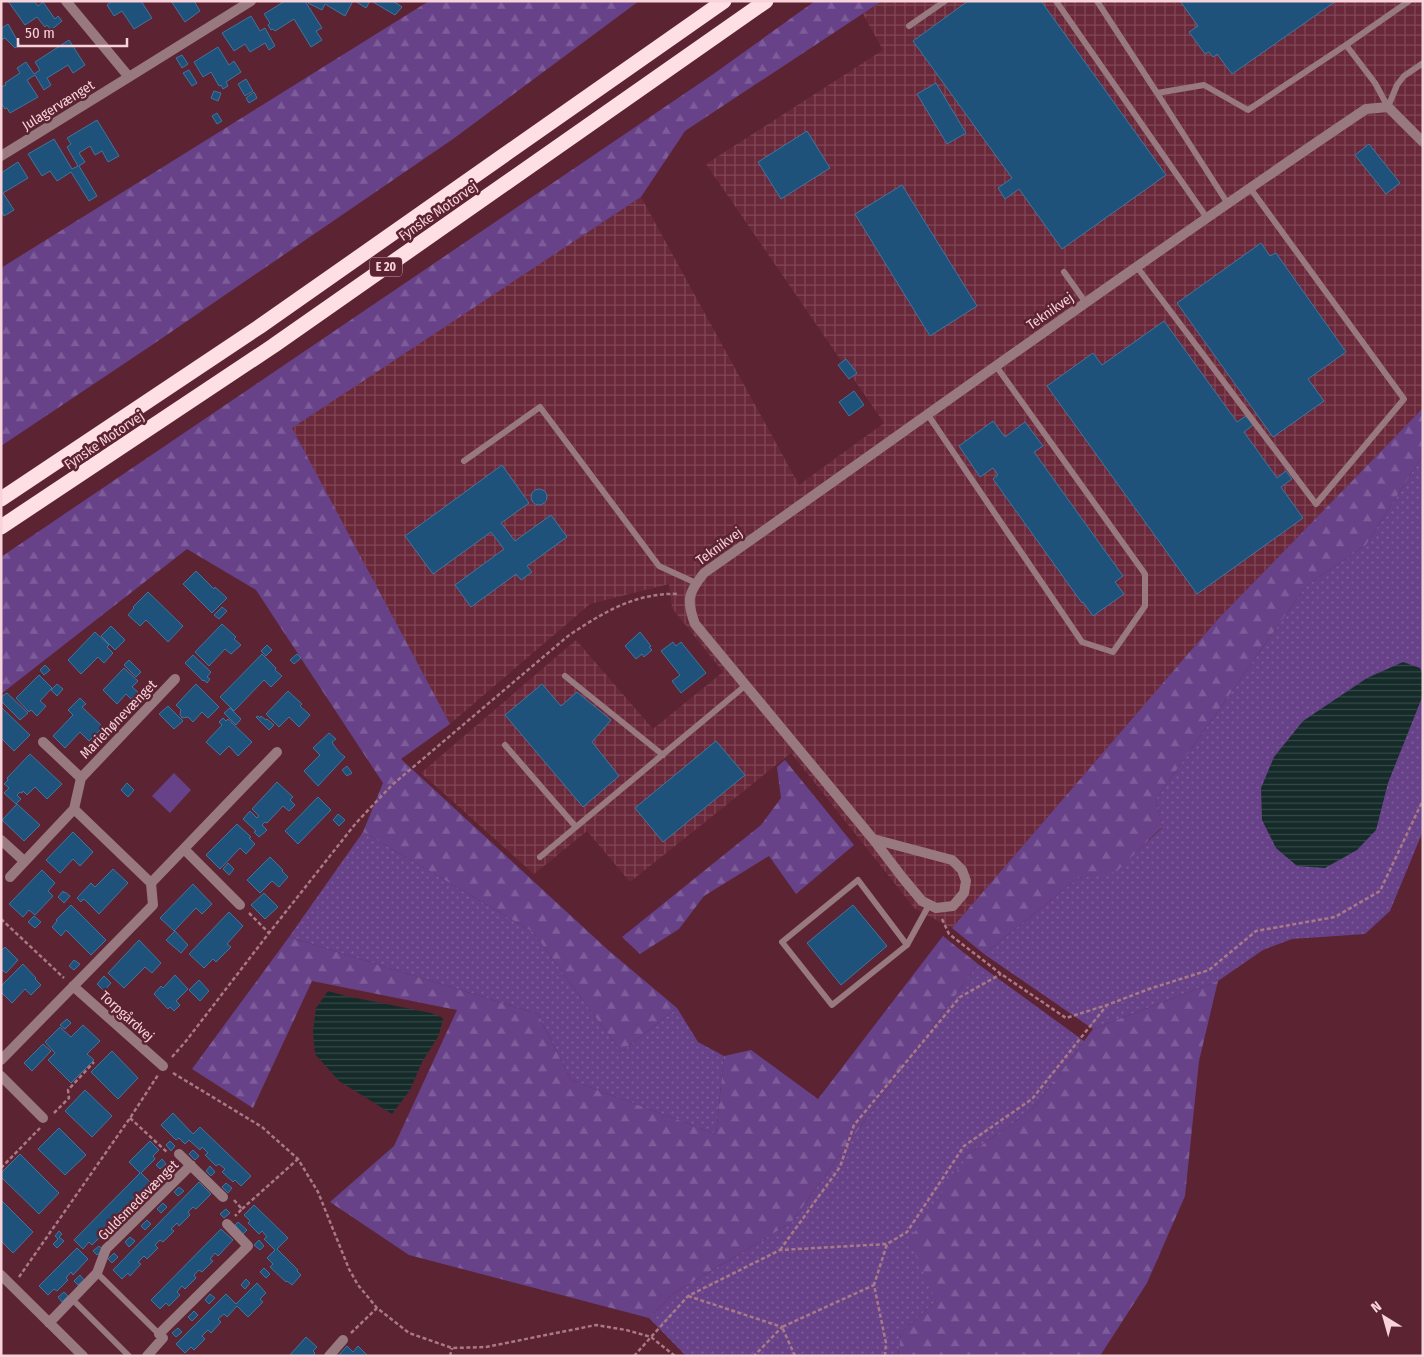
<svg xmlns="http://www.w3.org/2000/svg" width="1424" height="1357" font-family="'Fira Sans Condensed',sans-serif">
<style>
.industrial{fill:url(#industrial-grid)}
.grass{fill:url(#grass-dots)}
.forest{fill:url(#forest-firs)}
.green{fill:#674289}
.water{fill:url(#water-rules)}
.building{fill:#1e527b;stroke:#43749e}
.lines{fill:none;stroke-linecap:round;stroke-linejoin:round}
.path{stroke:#a97a85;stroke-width:2.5;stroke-dasharray:4 2.5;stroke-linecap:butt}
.service{stroke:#97797f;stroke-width:6}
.minor{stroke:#97797f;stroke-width:10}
.motorway{stroke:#fddfe4;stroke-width:15}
.labels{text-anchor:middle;stroke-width:5;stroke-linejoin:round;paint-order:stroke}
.shield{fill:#5c2332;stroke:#c99ea7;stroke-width:1}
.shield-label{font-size:12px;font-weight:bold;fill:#f8d3d9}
.street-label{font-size:14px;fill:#f8d3d9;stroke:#5c2332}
</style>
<defs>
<pattern id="industrial-grid" width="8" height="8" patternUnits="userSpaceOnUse" patternTransform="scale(1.25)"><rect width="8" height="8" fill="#6a293a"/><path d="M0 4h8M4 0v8" fill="none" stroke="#804756"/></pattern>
<pattern id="grass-dots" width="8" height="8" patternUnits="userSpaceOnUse" patternTransform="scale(1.25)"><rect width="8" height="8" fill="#674289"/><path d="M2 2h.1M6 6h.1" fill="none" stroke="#7e5c99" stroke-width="1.8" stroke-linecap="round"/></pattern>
<pattern id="forest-firs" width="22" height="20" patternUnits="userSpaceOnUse" patternTransform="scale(1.25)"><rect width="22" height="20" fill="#674289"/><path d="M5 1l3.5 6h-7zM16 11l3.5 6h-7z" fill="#7e5c99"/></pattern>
<pattern id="water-rules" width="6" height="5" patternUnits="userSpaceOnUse" patternTransform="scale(1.25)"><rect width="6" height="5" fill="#142b29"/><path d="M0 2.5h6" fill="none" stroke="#374947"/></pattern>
</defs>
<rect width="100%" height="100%" fill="#5c2332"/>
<path class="industrial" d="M 882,1 L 1423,1 L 1423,408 L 1218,619 L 952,928 L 915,909 L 791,753 L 630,882 L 587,831 L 534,874 L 421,773 L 576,640 L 653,729 L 723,672 L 672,608 L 669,584 L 590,604 L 450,724 L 291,428 L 641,197 L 799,485 L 884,423 L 706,164 L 883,50 L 863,14 Z"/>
<path class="grass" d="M 1423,455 L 1423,831 L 1390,911 L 1365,934 L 1292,939 L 1263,950 L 1218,981 L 1093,1029 L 984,954 L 1078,878 L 1116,871 L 1162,828 L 1156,799 L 1306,586 L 1366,545 Z
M 363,832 L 533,932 L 621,1052 L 677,1008 L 698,1042 L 724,1056 L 716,1134 L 571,1080 L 538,1014 L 289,937 Z
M 978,964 L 1084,1041 L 1033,1109 L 969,1154 L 936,1301 L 901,1333 L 898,1356 L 686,1356 L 649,1318 L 674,1293 L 791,1223 Z"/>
<path class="forest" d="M 429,1 L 639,1 L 453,139 L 155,343 L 1,446 L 1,268 Z
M 815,1 L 882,1 L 685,131 L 641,197 L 292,428 L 450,724 L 401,759 L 608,950 L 677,1008 L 621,1052 L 533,932 L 363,832 L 383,783 L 256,590 L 187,549 L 1,694 L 1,557 L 712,75 Z
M 1423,408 L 1423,455 L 1366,545 L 1306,586 L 1156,799 L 1162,827 L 1116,872 L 1078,878 L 984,954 L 952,928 L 1218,619 Z
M 785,760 L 854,845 L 796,894 L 769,856 L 704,896 L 679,929 L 640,954 L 622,937 L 761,825 L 781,798 L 777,767 Z
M 943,936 L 978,964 L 791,1223 L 674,1293 L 649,1318 L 409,1255 L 330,1202 L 394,1146 L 457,1010 L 312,981 L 253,1108 L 192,1069 L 289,937 L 538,1014 L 571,1080 L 716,1134 L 724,1056 L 751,1050 L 818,1099 Z
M 1218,981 L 1199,1061 L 1185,1196 L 1147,1283 L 1100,1356 L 898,1356 L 901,1333 L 936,1301 L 909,1240 L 969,1154 L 1033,1109 L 1093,1029 Z"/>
<path class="green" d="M 174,773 L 191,790 L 170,813 L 152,796 Z"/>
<path class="water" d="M 1403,662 L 1420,668 L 1423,675 L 1423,695 L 1388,783 L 1376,830 L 1357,850 L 1325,868 L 1297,866 L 1276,848 L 1262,820 L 1261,788 L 1274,757 L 1303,721 L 1367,678 Z
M 328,991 L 346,996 L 431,1013 L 443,1018 L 439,1035 L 422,1062 L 410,1090 L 392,1114 L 339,1081 L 315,1054 L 313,1032 L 316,1008 Z"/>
<path class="building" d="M 8,1 L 34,1 L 38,6 L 43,2 L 55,19 L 58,16 L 62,21 L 51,30 L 55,35 L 51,38 L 47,32 L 50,29 L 47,25 L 45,27 L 37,17 L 25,25 Z
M 112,1 L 141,1 L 152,18 L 134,29 L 122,11 L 114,16 L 107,5 Z
M 171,1 L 194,1 L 200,11 L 185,22 Z
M 285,1 L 305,1 L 322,28 L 316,31 L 322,40 L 311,47 L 294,19 L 275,31 L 273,29 L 271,30 L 268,25 L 270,23 L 264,14 Z
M 309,1 L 353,1 L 345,16 L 325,4 L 322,10 L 308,3 Z
M 355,1 L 370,1 L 366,8 Z
M 374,1 L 393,1 L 402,7 L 395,15 L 373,2 Z
M 968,1 L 1041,1 L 1166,175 L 1062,249 L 1019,189 L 1005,199 L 998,188 L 1012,178 L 913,41 Z
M 1180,1 L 1336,1 L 1232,74 L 1217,54 L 1213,57 L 1209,52 L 1205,54 L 1189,32 L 1198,26 Z
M 251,16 L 260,31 L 265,28 L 275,46 L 269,50 L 265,43 L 250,52 L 245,44 L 234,51 L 222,33 Z
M 8,24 L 20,45 L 15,48 L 5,38 L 1,40 L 1,28 L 2,28 Z
M 69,40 L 85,65 L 73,73 L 68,65 L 47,78 L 51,85 L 44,90 L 35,75 L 27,80 L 38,97 L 10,113 L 7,108 L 5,109 L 1,103 L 1,87 L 6,85 L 5,83 L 20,73 L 17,68 L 26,62 L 34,74 L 40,70 L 35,62 Z
M 218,47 L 229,65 L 234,61 L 241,72 L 226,82 L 228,86 L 223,89 L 221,85 L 219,86 L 211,72 L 203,77 L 194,62 Z
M 182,55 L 188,64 L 182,68 L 176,58 Z
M 189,70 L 197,83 L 192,86 L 183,73 Z
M 246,79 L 253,91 L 245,96 L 238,84 Z
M 936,83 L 966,133 L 947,144 L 917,94 Z
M 214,91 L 221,93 L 218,101 L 211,98 Z
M 254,92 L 257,98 L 249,103 L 246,98 Z
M 217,113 L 222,121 L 217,124 L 212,116 Z
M 97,120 L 119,156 L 108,162 L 102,151 L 95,155 L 90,146 L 79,153 L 85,162 L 79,166 L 97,196 L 89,201 L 71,172 L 57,181 L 50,171 L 42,176 L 28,154 L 54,139 L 72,169 L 78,166 L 67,147 L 71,144 L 67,138 Z
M 807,131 L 830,168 L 781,199 L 758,162 Z
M 1369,144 L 1400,183 L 1386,194 L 1355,155 Z
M 18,162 L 28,178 L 3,193 L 14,210 L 4,216 L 1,210 L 1,173 Z
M 902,185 L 977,306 L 930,336 L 855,214 Z
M 1261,243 L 1270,256 L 1276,253 L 1346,352 L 1308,379 L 1324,401 L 1273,437 L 1177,303 Z
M 1164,321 L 1237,422 L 1246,416 L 1253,425 L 1244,432 L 1277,478 L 1286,471 L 1292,479 L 1281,487 L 1303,518 L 1197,594 L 1047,386 L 1093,353 L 1102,365 Z
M 846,359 L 857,373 L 849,379 L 838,365 Z
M 854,391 L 864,405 L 849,416 L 839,402 Z
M 993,421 L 1005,437 L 1025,422 L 1043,446 L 1034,452 L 1123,576 L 1115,582 L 1124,594 L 1093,616 L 1083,602 L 1082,603 L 993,479 L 998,475 L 993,468 L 980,477 L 959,446 Z
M 502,465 L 529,503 L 501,523 L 515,541 L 551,515 L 567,537 L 527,566 L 532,572 L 521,580 L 516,574 L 471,607 L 455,585 L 504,549 L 491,532 L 433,574 L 405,536 Z
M531 497a8 8 0 1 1 16 0a8 8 0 1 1-16 0Z
M 196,571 L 214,589 L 215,587 L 227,598 L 212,613 L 183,584 Z
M 148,592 L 183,626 L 168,642 L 146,620 L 140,626 L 128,615 L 134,608 L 133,607 Z
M 222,607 L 227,611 L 219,619 L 214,615 Z
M 222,624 L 236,637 L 234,639 L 241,645 L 231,654 L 225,649 L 209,666 L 195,652 Z
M 111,626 L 125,640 L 115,650 L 101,636 Z
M 95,632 L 109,645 L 107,647 L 113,653 L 104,663 L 98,657 L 81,674 L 68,660 Z
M 640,632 L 651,646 L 649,647 L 652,650 L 644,657 L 642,654 L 636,659 L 625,646 Z
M 673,642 L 676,646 L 681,642 L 706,673 L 681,693 L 672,681 L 680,675 L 661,651 Z
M 267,645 L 272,650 L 266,656 L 261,651 Z
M 262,654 L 276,668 L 275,670 L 282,676 L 271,687 L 264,680 L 234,711 L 220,697 Z
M 297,654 L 301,658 L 294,664 L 290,660 Z
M 193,655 L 211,672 L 207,677 L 210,679 L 207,683 L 204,680 L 203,681 L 185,663 Z
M 129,660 L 141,672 L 136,677 L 124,665 Z
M 45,665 L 50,670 L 44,675 L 40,670 Z
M 124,668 L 138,681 L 132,687 L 138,692 L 131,699 L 126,694 L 117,704 L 103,690 Z
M 39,675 L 52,688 L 40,701 L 46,706 L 37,716 L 31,710 L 29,712 L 16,698 Z
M 57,684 L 63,689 L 57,696 L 51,690 Z
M 196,684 L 219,707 L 208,718 L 202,712 L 193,722 L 188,717 L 182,718 L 180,714 L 181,710 L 176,705 Z
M 542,684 L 561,706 L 577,692 L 611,720 L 592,742 L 619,776 L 583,807 L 505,715 Z
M 288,691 L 302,704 L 300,706 L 310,715 L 299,727 L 289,717 L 279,727 L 266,714 Z
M 7,693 L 28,713 L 20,720 L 1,701 L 1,697 Z
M 80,698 L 86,704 L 82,707 L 103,727 L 89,741 L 80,732 L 65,748 L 53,736 L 73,715 L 68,710 Z
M 168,706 L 183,721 L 174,729 L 159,714 Z
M 1,707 L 30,735 L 14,751 L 1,738 Z
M 230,708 L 241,719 L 236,725 L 224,713 Z
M 258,716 L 260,718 L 261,716 L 266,720 L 267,719 L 274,725 L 269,730 L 256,717 Z
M 223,718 L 226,721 L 228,719 L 252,742 L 238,756 L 229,746 L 220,755 L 206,742 L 222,725 L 219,722 Z
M 329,733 L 336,739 L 332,742 L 333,744 L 339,752 L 345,757 L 318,786 L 304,771 L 320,755 L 313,748 Z
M 716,741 L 745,775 L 663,842 L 635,808 Z
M 30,754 L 62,784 L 47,799 L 35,787 L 27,795 L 23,791 L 22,793 L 20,792 L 17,795 L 21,799 L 16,804 L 4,793 L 9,788 L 4,784 L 8,780 L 7,778 Z
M 347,766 L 352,773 L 347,776 L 342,770 Z
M 277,782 L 293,797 L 290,800 L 295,805 L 289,811 L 283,806 L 267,823 L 265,822 L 262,825 L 267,830 L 259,837 L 254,832 L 256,831 L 243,819 L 250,811 L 257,818 L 259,816 L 252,809 Z
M 127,783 L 134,790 L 128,797 L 121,790 Z
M 318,797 L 331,810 L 298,844 L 285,831 Z
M 17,804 L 40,825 L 24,841 L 2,820 Z
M 338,814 L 345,820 L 339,826 L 333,820 Z
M 237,824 L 251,837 L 249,838 L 255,844 L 246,854 L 240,848 L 220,869 L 206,855 Z
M 73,832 L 93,852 L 80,866 L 73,859 L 60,873 L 46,860 Z
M 270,857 L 283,870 L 282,871 L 288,877 L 279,887 L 272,881 L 260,893 L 247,880 Z
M 228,863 L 234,869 L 229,875 L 223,869 Z
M 113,869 L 128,883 L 99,914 L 85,900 L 83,899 L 81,902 L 77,898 L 91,883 L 95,887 Z
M 42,870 L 55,883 L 48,891 L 53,896 L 35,915 L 29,910 L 23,917 L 9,904 Z
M 193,884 L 212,904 L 202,914 L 196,908 L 174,931 L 160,918 Z
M 63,891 L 64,893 L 65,892 L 70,896 L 64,903 L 58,897 Z
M 264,893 L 278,907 L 265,919 L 251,905 Z
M 71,905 L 106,940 L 91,955 L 66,930 L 61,936 L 52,927 L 57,921 L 56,920 Z
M 853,905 L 887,946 L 841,985 L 807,943 Z
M 229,912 L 243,926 L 227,944 L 231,947 L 216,962 L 213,959 L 204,968 L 189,954 Z
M 34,916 L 41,922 L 35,928 L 28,922 Z
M 175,931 L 188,945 L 181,953 L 166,940 Z
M 139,940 L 161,963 L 152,973 L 145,967 L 124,988 L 108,973 Z
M 5,947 L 18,960 L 6,973 L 1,969 L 1,951 Z
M 74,960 L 80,964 L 74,970 L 69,966 Z
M 23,964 L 36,978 L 35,979 L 41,985 L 31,995 L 25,989 L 12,1003 L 1,992 L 1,986 Z
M 175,975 L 188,989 L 176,1001 L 180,1005 L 174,1011 L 170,1007 L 168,1009 L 154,994 L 161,986 L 163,988 Z
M 104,976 L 111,983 L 104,991 L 97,984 Z
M 199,980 L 209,991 L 200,1001 L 189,990 Z
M 67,1019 L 71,1023 L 65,1029 L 60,1025 Z
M 83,1025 L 100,1041 L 87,1054 L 94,1060 L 71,1083 L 48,1060 L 55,1053 L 45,1042 L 60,1027 L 71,1037 Z
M 43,1044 L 51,1051 L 32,1071 L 24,1063 Z
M 112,1051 L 138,1078 L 118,1099 L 91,1072 Z
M 85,1090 L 112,1116 L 92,1137 L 65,1111 Z
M 173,1113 L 193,1134 L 200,1127 L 251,1176 L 241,1186 L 235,1180 L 233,1182 L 222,1172 L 225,1169 L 219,1164 L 216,1166 L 205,1155 L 208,1153 L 202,1147 L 200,1150 L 189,1140 L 185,1144 L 179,1138 L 176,1140 L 161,1125 Z
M 59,1128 L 86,1155 L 65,1175 L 38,1149 Z
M 150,1141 L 159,1150 L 153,1156 L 155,1159 L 141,1173 L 152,1184 L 141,1195 L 138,1193 L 133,1198 L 136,1201 L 125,1212 L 122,1209 L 117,1215 L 119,1217 L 108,1228 L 106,1226 L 100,1231 L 103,1234 L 92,1245 L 89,1242 L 83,1249 L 74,1240 L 140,1173 L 129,1162 Z
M 170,1141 L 175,1146 L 171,1151 L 166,1145 Z
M 193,1150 L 199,1156 L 195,1160 L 189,1154 Z
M 20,1154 L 59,1193 L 39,1214 L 1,1177 L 1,1173 Z
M 162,1159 L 166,1164 L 160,1169 L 156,1165 Z
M 210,1166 L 215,1172 L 211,1176 L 206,1171 Z
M 199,1182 L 211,1194 L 196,1209 L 193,1207 L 188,1212 L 190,1215 L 179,1226 L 177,1223 L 171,1229 L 174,1231 L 163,1242 L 160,1240 L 155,1245 L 158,1248 L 147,1259 L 144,1256 L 138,1262 L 141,1264 L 130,1276 L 128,1273 L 122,1279 L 113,1270 Z
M 226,1183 L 232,1188 L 228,1193 L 222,1187 Z
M 179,1187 L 184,1191 L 178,1196 L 174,1192 Z
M 1,1200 L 33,1232 L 13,1253 L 1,1241 Z
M 163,1203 L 167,1207 L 161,1213 L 157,1209 Z
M 254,1205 L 288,1238 L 277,1249 L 298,1270 L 297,1271 L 301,1275 L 292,1285 L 287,1281 L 286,1282 L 270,1267 L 273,1264 L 267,1258 L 275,1250 L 264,1239 L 267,1237 L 262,1231 L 259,1234 L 248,1223 L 250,1221 L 244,1215 Z
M 226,1209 L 230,1213 L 224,1218 L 220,1214 Z
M 147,1220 L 151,1224 L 145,1230 L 141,1226 Z
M 238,1222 L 247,1230 L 243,1234 L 235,1225 Z
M 221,1229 L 233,1240 L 218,1256 L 215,1253 L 210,1259 L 213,1261 L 202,1272 L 199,1270 L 194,1275 L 196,1278 L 185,1289 L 182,1286 L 177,1292 L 180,1295 L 169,1306 L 166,1303 L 160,1309 L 151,1300 Z
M 59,1231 L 62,1234 L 59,1237 L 64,1241 L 57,1248 L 53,1244 L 58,1239 L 55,1236 Z
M 130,1237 L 135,1241 L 129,1247 L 125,1242 Z
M 259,1240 L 264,1246 L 260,1250 L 254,1245 Z
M 99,1246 L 103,1250 L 97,1255 L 93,1251 Z
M 77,1248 L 88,1259 L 73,1275 L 71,1272 L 66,1278 L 68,1280 L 57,1291 L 54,1289 L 48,1295 L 39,1286 Z
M 114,1253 L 118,1257 L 112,1263 L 108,1259 Z
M 264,1268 L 270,1274 L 266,1278 L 260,1272 Z
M 80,1275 L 84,1280 L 78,1285 L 74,1281 Z
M 246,1279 L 250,1283 L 245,1289 L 241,1285 Z
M 257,1283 L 266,1293 L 260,1299 L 263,1302 L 248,1317 L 237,1306 L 227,1317 L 224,1314 L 218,1319 L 221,1322 L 211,1333 L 208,1330 L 202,1336 L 205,1339 L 194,1350 L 191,1347 L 185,1353 L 176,1344 L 226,1294 L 236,1304 Z
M 64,1292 L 68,1296 L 62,1302 L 58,1297 Z
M 210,1294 L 215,1298 L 209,1304 L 205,1300 Z
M 194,1311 L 198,1315 L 192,1321 L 188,1317 Z
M 178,1328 L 182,1332 L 176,1337 L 172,1333 Z
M 306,1337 L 317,1347 L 313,1351 L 315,1353 L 313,1356 L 289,1356 Z
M 347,1346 L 353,1352 L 358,1346 L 368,1356 L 338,1356 Z"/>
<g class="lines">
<path class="path" d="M 249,913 L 269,933
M 1,919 L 64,978
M 942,919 L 949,934 L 1001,974 L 1066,1018 L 1107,1005 L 1149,989 L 1209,970 L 1256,931 L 1335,917 L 1380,891 L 1423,800
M 172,1057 L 186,1041 L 269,933 L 356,823 L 392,785 L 568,636 C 602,613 636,592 679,594
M 173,1073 L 262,1127 L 298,1159 L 318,1192 L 349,1269 L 358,1285 L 377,1308 L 409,1333 L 452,1348 L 486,1347 L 596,1325 L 626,1330 L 651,1337 L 675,1356
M 54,1113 L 69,1098 L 68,1090 L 94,1062
M 130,1118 L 168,1153
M 1,1168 L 40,1128
M 234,1200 L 242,1209 L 235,1216
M 242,1209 L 298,1159
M 780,1250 L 840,1167 L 854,1125 L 960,997 L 1001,974
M 19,1277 L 130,1118 L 158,1075
M 688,1296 L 782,1327 L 754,1356
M 351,1333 L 377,1308
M 450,1356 L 452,1348
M 634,1356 L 688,1296 L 780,1250 L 887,1244 L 907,1232 L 964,1146 L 1032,1099 L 1107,1005
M 795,1356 L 782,1327 L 874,1285
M 885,1356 L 886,1343 L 874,1285 L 887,1244"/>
<path class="service" d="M 1056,1 L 1207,218
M 1097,1 L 1157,93 L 1204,85 L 1248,110 L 1346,45
M 909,26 L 945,1
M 1157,93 L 1228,204
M 1388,107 L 1375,83 L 1346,45 L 1409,1
M 1388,107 L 1397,85 L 1404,76 L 1423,63
M 1137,267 L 1316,504 L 1404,399 L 1250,188
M 1064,272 L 1086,303
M 928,415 L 1082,642 L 1113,652 L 1145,606 L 1145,574 L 996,366
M 464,461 L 540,407 L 659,566 L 696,583
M 565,676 L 663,755
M 505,745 L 576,827
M 540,857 L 746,685
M 907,945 L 858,880 L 782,942 L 832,1005 L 907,945 L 929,905
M 97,1273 L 159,1334
M 72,1299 L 129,1356"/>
<path class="minor" d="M 66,1 L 129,77 L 251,1
M 1,156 L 129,77
M 43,742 L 81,778
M 74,809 L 151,883
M 873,839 L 952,860 L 962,870 L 966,881 L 964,893 L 953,906 L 936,908 L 922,901 L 902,877 L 873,839 L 695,624 C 686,600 688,593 704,573 C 924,418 1142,260 1366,109 L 1388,107 L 1423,142
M 1,840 L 24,861
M 184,849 L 240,905
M 10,877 L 74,809 L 81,778 L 175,679
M 73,986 L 163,1066
M 1,1060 L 153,905 L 151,883 L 277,752
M 1,1076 L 43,1118
M 179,1154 L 223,1197
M 1,1275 L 83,1356
M 49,1323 L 97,1273 L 106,1249 L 191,1165
M 147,1356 L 163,1338 L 159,1334 L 248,1246 L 227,1224
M 329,1356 L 343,1340"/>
<path class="motorway" d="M 1,499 L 259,327 L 724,1
M 1,527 L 273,346 L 766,1"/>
</g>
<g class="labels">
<rect class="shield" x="370" y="257.5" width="32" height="19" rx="4"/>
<g class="shield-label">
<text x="386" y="271">E 20</text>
</g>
<g class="street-label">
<text transform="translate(58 105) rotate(-32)" y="5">Julagervænget</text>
<text transform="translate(438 211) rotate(-35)" y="5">Fynske Motorvej</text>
<text transform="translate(1050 311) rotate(-35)" y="5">Teknikvej</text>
<text transform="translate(104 440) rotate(-34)" y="5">Fynske Motorvej</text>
<text transform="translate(719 546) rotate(-36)" y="5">Teknikvej</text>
<text transform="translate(118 719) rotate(-46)" y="5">Mariehønevænget</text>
<text transform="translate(127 1016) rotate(42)" y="5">Torpgårdvej</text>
<text transform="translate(138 1200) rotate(-45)" y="5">Guldsmedevænget</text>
</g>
</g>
<rect width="1424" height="1357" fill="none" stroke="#f8d3d9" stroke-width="5"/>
<g transform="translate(1384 1317) rotate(323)" stroke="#5c2332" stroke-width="4" paint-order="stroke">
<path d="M0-4L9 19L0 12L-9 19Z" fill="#f8d3d9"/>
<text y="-8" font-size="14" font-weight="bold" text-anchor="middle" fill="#f8d3d9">N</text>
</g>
<path d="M18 38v8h109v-8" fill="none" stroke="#f8d3d9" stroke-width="2.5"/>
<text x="25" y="38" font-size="15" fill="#f8d3d9" stroke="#5c2332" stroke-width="4" paint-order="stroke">50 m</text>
</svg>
